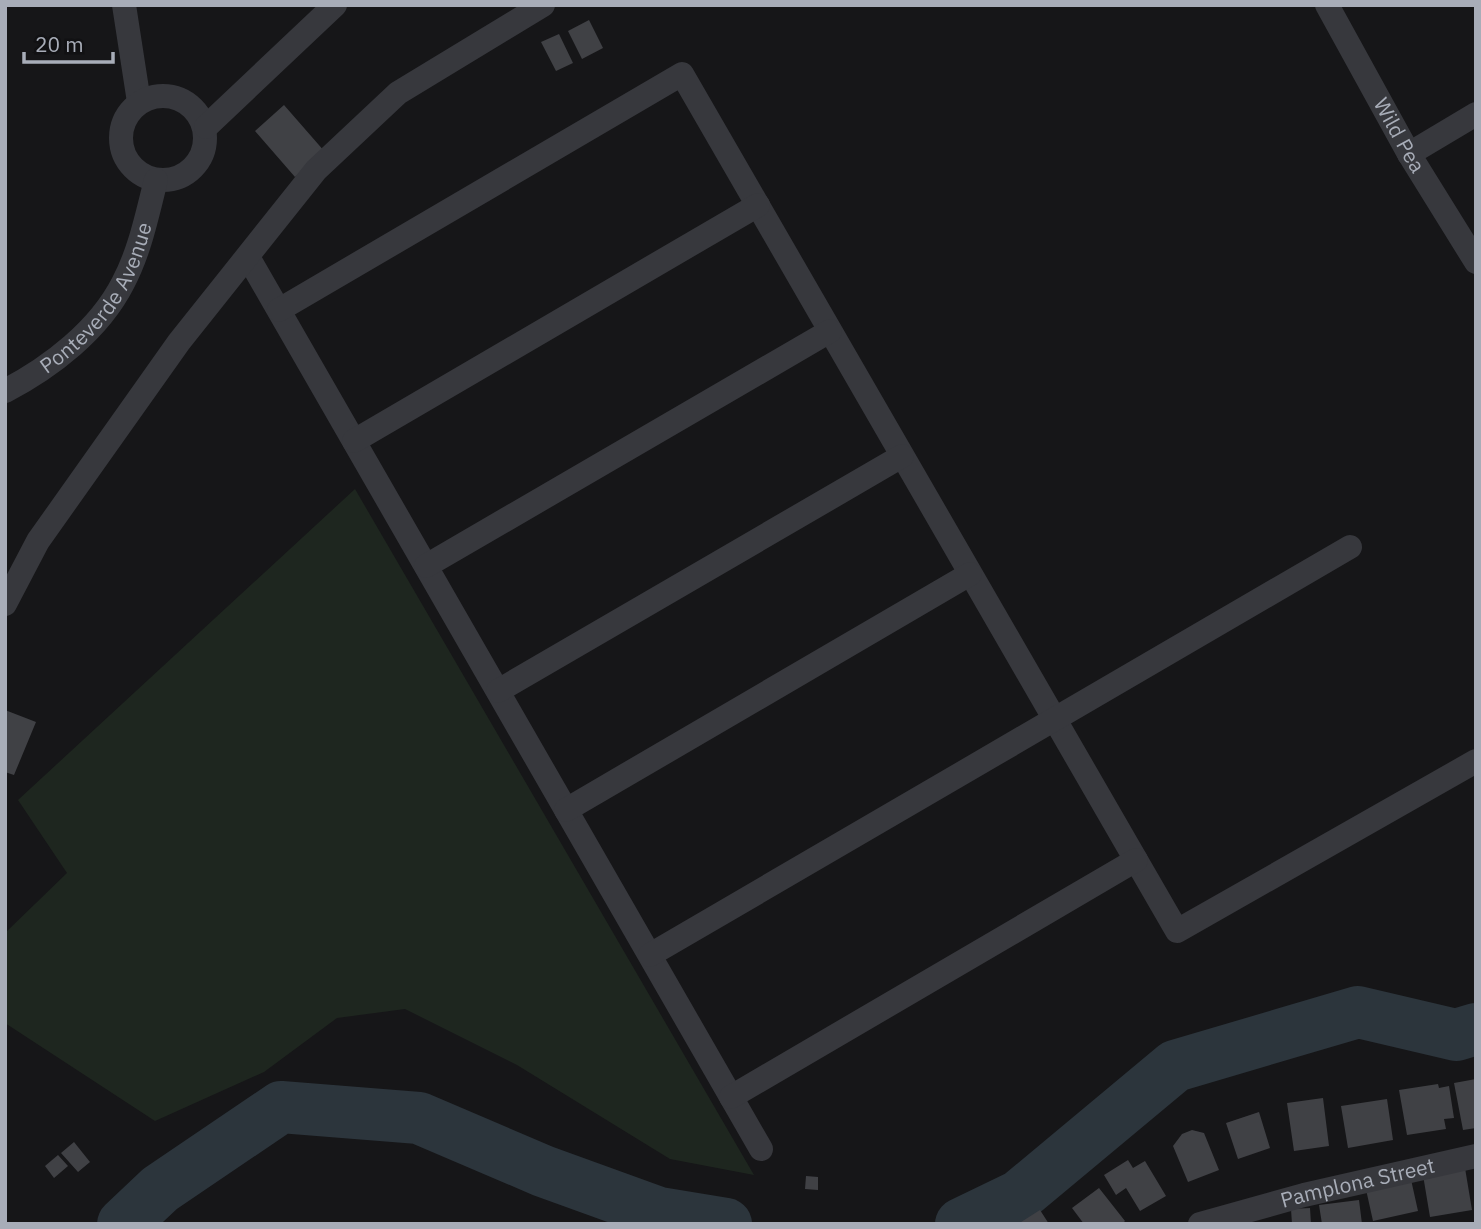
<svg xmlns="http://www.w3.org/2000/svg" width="1481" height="1229" font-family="'IBM Plex Sans',sans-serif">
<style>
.green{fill:#1e261f}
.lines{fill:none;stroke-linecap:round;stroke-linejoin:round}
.river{stroke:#2c353c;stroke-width:52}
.building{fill:#404145}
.street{stroke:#37383d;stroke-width:24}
.labels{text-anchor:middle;stroke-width:5;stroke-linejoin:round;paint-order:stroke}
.street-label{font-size:21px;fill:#a8adb8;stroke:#111113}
</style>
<rect width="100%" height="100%" fill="#161618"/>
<path class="green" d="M 355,489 L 754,1175 L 670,1159 L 517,1065 L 405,1009 L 337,1018 L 264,1072 L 155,1121 L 5,1023 L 5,933 L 67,873 L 18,800 Z"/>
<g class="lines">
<path class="river" d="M 123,1224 L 160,1189 L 281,1107 L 419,1118 L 543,1171 L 659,1213 L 726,1224
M 961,1224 L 1019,1196 L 1175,1066 L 1358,1012 L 1456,1035 L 1476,1029"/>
</g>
<path class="building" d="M 589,20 L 603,48 L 582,59 L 568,31 Z
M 559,34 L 573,63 L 556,71 L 541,42 Z
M 284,105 L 325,152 L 295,177 L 255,131 Z
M 5,710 L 36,722 L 14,775 L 5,772 Z
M 1476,1079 L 1476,1128 L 1463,1130 L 1454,1083 Z
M 1438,1084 L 1439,1088 L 1449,1086 L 1454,1118 L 1444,1119 L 1446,1129 L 1407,1135 L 1399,1090 Z
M 1323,1098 L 1329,1146 L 1294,1151 L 1287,1103 Z
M 1387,1099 L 1393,1140 L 1348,1148 L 1341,1106 Z
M 1259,1112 L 1270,1148 L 1238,1159 L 1226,1123 Z
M 1192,1130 L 1204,1133 L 1219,1170 L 1188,1182 L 1173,1146 L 1182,1134 Z
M 74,1142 L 90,1162 L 78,1172 L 61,1153 Z
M 58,1155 L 68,1166 L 54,1178 L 45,1166 Z
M 1128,1160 L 1133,1168 L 1145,1161 L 1166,1196 L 1140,1211 L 1126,1188 L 1116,1195 L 1104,1175 Z
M 1464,1162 L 1472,1210 L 1430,1217 L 1422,1169 Z
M 1410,1175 L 1418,1211 L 1373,1221 L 1365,1185 Z
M 806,1176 L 818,1177 L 818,1190 L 805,1189 Z
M 1099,1188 L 1125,1221 L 1122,1224 L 1084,1224 L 1072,1208 Z
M 1359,1200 L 1362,1224 L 1322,1224 L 1319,1205 Z
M 1310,1208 L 1311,1224 L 1292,1224 L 1291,1209 Z
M 1040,1210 L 1049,1224 L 1018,1224 Z"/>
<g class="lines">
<g class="street">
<path d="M 124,5 L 139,102"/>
<path id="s1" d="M 1327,5 L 1409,154 L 1476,262"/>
<circle cx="163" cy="138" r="42"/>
<path d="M 206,127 L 335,5"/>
<path d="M 1409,154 L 1476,114"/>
<path d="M 248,257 L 761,1149"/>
<path d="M 279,310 L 682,74 L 1177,931 L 1476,761"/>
<path id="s2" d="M 5,391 C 51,367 99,330 123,283 C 140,251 147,215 156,180"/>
<path d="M 354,441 L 758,205"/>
<path d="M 426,566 L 830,331"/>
<path d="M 5,604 L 38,541 L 179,342 L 316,170 L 398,93 L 543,5"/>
<path d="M 498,691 L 902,456"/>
<path d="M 566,810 L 970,574"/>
<path d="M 650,955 L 1350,547"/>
<path d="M 731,1097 L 1136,860"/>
<path id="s3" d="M 1200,1224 L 1304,1195 L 1476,1156"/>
</g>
</g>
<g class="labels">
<g class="street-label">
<text dy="7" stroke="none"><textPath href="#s1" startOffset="149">Wild Pea</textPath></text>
<text dy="7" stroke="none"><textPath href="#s2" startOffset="135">Ponteverde Avenue</textPath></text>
<text dy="7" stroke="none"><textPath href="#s3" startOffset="163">Pamplona Street</textPath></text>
</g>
</g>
<rect width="1481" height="1229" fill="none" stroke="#a8adb8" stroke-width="14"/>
<path d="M24 52v10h89v-10" fill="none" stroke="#a8adb8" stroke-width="3.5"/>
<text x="35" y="52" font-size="21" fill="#a8adb8" stroke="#111113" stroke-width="5" paint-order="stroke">20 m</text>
</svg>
